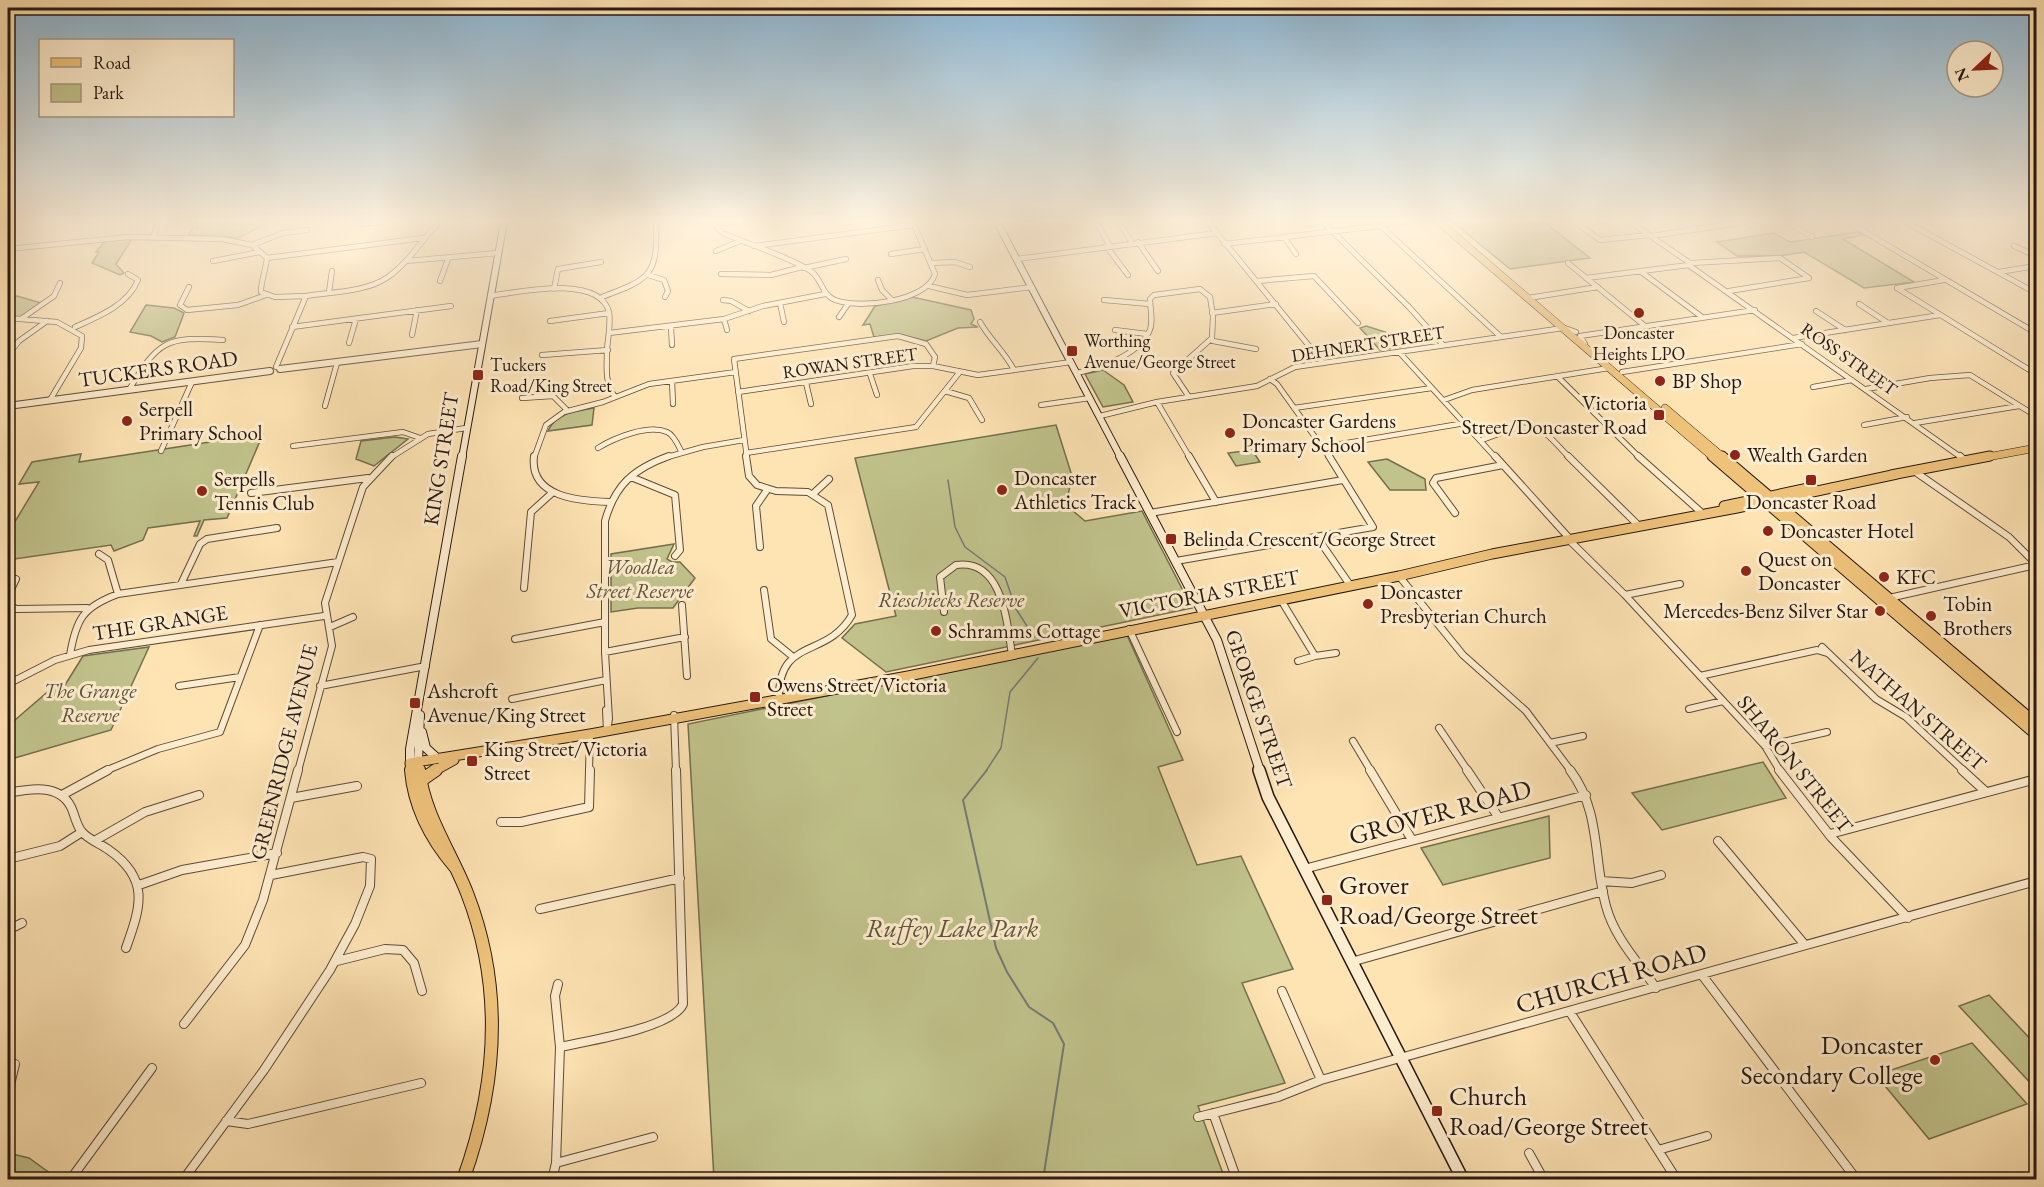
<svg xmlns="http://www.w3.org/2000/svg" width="2044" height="1187" font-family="'EB Garamond',serif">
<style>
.green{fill:#c1c38c;stroke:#746e4f;stroke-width:1.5}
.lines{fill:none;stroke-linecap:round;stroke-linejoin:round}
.stream-far1{stroke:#737a76;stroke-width:1.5}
.stream{stroke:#737a76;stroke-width:2}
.minor-far2-casing{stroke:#5d4b3a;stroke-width:6}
.minor-far1-casing{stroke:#5d4b3a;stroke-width:8}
.minor-casing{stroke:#5d4b3a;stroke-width:10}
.tertiary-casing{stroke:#5d4b3a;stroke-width:8}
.secondary-far2-casing{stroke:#271812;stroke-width:8}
.secondary-far1-casing{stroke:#271812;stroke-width:10}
.secondary-casing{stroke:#271812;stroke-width:14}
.primary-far2-casing{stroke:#271812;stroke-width:8}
.primary-far1-casing{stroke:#271812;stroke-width:11}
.primary-casing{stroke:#271812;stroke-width:14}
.minor-far2{stroke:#feedce;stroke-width:4.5}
.minor-far1{stroke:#feedce;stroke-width:6}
.minor{stroke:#feedce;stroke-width:8}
.tertiary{stroke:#feedce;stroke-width:6}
.secondary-far2{stroke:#feedce;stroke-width:6}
.secondary-far1{stroke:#feedce;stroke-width:8}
.secondary{stroke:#feedce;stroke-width:11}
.primary-far2{stroke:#efc27a;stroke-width:7}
.primary-far1{stroke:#efc27a;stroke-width:9}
.primary{stroke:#efc27a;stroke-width:12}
.poi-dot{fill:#8f2418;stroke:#feedce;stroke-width:2}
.labels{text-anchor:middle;stroke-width:6;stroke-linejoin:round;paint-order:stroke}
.far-poi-label{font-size:18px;fill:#271812;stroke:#feedce;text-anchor:start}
.far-street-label{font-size:18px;fill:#271812;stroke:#feedce}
.street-label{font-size:21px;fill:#271812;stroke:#feedce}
.poi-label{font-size:21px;fill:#271812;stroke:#feedce;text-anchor:start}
.park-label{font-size:21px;font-style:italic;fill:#5d543d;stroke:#feedce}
.near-street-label{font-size:26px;fill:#271812;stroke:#feedce}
.near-poi-label{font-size:26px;fill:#271812;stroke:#feedce;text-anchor:start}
.near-park-label{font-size:26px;font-style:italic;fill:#5d543d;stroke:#feedce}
</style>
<rect width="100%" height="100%" fill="#fee3b3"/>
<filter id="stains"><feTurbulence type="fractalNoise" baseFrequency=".00333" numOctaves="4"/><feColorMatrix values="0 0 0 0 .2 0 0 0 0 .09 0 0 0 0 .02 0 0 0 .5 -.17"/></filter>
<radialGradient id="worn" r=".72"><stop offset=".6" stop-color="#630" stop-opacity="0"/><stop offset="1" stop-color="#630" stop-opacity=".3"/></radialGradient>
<path class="green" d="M 196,222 L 264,225 L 238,238 L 189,235 Z
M 1453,222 L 1544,222 L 1590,258 L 1510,269 Z
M 1858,232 L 1864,235 L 1843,239 L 1914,282 L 1864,288 L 1804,252 L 1779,256 L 1737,256 L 1717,242 L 1774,233 L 1790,242 Z
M 132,239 L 116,264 L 124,273 L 120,275 L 92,263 L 99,252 L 96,252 L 106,240 Z
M 17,296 L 41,303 L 22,317 L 8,316 L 8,299 Z
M 912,297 L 971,310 L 974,319 L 971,324 L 978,327 L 958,328 L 926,341 L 903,335 L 874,337 L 870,324 L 863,325 L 875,306 Z
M 146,305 L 174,308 L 184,313 L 175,337 L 162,342 L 151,336 L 130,332 Z
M 1366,326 L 1388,333 L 1401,347 L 1380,350 L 1360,328 Z
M 1103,370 L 1124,385 L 1133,402 L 1103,407 L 1085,374 Z
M 594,408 L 592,425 L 548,431 C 555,413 577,411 594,408 Z
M 1056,425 L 1072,476 L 1066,505 L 1085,521 L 1142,511 L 1192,608 L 886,672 L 842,638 L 855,624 L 896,616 L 855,458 Z
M 263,434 L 227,518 L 204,520 L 197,536 L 194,536 L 200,521 L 148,528 L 143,540 L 114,551 L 111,545 L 8,560 L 8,533 L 39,482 L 19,484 L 32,462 L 81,454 L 79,462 Z
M 395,437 L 408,439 L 374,466 L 356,459 L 361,441 Z
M 1252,450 L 1260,462 L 1236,466 L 1228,453 Z
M 1387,459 L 1425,479 L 1426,490 L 1390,490 L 1368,462 Z
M 674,544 L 667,559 L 672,562 L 680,562 L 695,578 L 673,608 L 638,608 L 611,612 L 611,554 Z
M 1127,635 L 1183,760 L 1158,767 L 1197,865 L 1241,856 L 1293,969 L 1242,983 L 1285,1083 L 1198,1106 L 1225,1179 L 714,1179 L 688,724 Z
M 149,647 L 111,730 L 8,760 L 8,726 L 51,689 L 65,685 L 83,656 Z
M 1763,762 L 1786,798 L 1662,830 L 1632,793 Z
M 1549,816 L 1550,858 L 1443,885 L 1421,848 Z
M 1989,995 L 2036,1045 L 2036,1089 L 1959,1006 Z
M 1972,1043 L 2027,1104 L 1929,1139 L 1876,1075 Z
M 8,1153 L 29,1158 L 58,1179 L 8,1179 Z"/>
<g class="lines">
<path class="stream-far1" d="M 948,480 L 955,527 L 965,547 L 1005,577 L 1016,609 L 1034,637
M 986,771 L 1001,748 L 1010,692 L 1038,658"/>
<path class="stream" d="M 987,770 L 963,800 L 996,948 L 1007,972 L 1029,1007 L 1053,1023 L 1064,1044 L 1043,1180"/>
<g class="minor-far2-casing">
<path id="minor-far2" d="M 716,222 L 717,228 L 723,233 C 745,243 795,259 812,272 C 822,280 822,295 835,300 C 859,309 927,302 935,274 L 913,222
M 1096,222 L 1110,246
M 1119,222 L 1132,243
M 1208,222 L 1323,363
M 1323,222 L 1409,307 L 1443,345
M 1575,222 L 1600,240 L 1649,235
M 1630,222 L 1690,263
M 1684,222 L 1695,229
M 1788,222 L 1812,237
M 1848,222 L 2036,333
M 1906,222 L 2036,293
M 8,224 L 11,222
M 360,224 L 382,222
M 716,224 L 734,222
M 1384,224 L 1404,222
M 1382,227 L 1501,337
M 1651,236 L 1747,222
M 1284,237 L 1296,254
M 153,238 L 158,222
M 1138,242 L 1158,271
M 1224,244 L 1379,226
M 252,245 L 283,233 L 307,230
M 754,246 L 914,225
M 1106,246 L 1128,275
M 2014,246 L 2036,256
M 8,249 L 128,237 L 222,239 L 252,245 L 267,258 C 266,268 260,286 261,292 L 275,297 L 306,296
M 716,251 L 740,241
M 891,254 L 925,249
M 267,258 L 423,238
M 1017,259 L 1217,233
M 213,261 L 260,252
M 406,261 L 498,253
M 931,263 L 955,262 L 970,267
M 1568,263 L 1645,326
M 1691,263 L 1780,258 L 1809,278 L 1729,291
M 1690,266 L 1962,458
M 804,268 L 846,259
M 1640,271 L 1702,317
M 1999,272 L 2036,266
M 721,274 L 771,275 L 802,267
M 648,275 L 664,280 L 668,291 L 665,297
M 1586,278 L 1689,265
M 878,280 L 882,290 L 892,300
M 440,281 L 448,259
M 1257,281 L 1314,276 L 1358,323
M 929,286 L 967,295 L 1032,287
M 189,287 L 180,305 L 187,310 L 238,305 L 266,295
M 1897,288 L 2036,374
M 1897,288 L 1944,280
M 554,289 L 558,269 L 601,262
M 329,292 L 332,271
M 490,296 C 518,292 599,274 609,312 C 611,323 608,338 607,349 C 607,368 604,381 615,397
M 602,297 C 650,279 658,276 656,222
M 1528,298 L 1598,287
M 723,300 L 731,301 L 749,311
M 1104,300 L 1150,304
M 780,303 L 784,322
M 1859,304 L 1888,323
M 1816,311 L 1845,330
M 1212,313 L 1276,304
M 839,317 L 848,304
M 8,318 L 57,322 L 82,336 L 81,348 L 50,400
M 21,319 L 54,296 L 60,283
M 724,319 L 727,330
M 550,321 L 609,313
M 980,322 C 990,340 1005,352 1014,370
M 75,327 C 98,317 128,305 138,280 L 128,274
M 292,327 L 451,306
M 671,327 L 672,345
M 1562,327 L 1576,332
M 1115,330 L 1147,334
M 609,333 L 724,319 L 763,306 L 825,294
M 412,335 L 417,310
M 1793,338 L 1940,315
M 1213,341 L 1256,349
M 349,343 L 356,319
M 1585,344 L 1580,336 L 1755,310
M 1399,352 L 1496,458
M 8,355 L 19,341 L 47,321
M 542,355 L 608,350
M 276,367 L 306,296 C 331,292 367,292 388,277 C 408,263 422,240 439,222
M 1622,372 L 1802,344
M 1077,373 C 1100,368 1138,355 1149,332 C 1154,322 1150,309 1150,299 L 1154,295 L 1200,289 L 1210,297 L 1213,316 L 1212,338 L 1173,373 L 1189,397
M 870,374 L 877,395
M 1557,376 L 1640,458
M 1270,379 L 1277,384 L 1330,458
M 672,381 L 673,404
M 806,383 L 811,404
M 1813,387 L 1852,380
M 1866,389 L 1930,378 L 1970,375 L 2036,416
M 129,390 C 158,341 166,336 223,340
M 945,391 L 969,398 L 982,420
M 738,392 L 913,366 L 933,366 L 978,375 L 1071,362
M 522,398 L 553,396 L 567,410
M 1444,400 L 1472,390 L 1609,368
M 1157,402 L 1190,458
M 1041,405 L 1090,398
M 325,406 L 337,363
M 1294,408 L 1432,388
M 1100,416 L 1157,402 L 1257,386 L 1295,367 L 1563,328
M 1915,423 L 2019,406
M 1864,425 L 1907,417
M 1481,440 C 1497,435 1526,421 1542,431 C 1552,437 1561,450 1570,458
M 293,446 L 403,432 L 420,438
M 1323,447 L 1465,423
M 598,448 C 614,438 648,424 667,432 C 674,435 678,445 681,451
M 161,451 L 192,382
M 746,453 L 916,427 L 959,373
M 390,458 L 428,434 L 466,428
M 534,458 L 546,425 L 564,412 L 603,402 L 649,384 L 736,372
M 664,458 L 703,447 L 744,440
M 747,458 L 734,359 L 898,336 L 926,344 L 935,357 L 933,366"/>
</g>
<g class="minor-far1-casing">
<path id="minor-far1" d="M 534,456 C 529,498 580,501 610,502
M 746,456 L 749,476 L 757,485 L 776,491 L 808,492 L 828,505 L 852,615 C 826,660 778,636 779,699
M 1189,456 L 1216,502
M 1495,456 L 1570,539
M 1568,456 L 1638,525
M 1638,456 L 1702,513
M 1960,456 L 1966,461
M 1914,471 L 2009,537 L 2036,564
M 631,477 L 675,495 L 680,550 L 675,556
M 815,492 L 829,479
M 251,493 L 368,478
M 1150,513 L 1343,480
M 1455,513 L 1433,483 L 1436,478 L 1503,465
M 1317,537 L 1350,585
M 1569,540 L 1625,595 L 1765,746 L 1780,771
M 760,547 L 756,506 L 767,490
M 99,554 L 108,560 L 118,594
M 1176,561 L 1373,527 L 1329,456
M 1399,576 L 1463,655 L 1526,711 L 1571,771
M 181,584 L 200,544 L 207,539 L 277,528
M 524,588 L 531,512 L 552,493
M 764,590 L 771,639 L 792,656
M 1625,595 L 1680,584
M 8,596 L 16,579
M 1889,598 L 2036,565
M 1281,600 L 1315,656 L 1336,653
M 8,604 L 16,609 L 87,608
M 682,605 L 687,676
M 944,612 L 940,577 L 956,565 C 1003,558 1007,623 1012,655
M 330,627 L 353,617
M 1129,629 L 1177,732
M 515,639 L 605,622
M 1822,647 L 1876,699 L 1906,717 L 1964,771
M 605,652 L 685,637
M 70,655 C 76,619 83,607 118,594 L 338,562
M 1298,661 L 1315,656
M 1700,676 L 1817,650 L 1827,653
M 8,684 L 55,660 L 89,650 L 324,616
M 179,686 L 240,677
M 320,686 L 426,666
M 512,699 L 606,680
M 1689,709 L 1723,701
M 606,710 L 607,731
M 674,715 L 676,771
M 1439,728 L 1468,771
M 607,731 L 609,719 L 605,652 L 605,521 C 615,485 633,469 669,456
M 1353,741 L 1371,771
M 1550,743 L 1583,736
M 1765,746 L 1827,732
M 105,771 L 158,749 L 220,732 L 260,625
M 298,771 L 332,646 L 325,603 L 363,487 L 392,456
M 589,771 L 590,733"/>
</g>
<g class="minor-casing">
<path id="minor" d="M 1370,770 L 1412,840
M 1467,770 L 1499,818
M 1570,770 C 1601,811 1593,858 1606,906 C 1614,937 1638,962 1656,988
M 1779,770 L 1831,837 L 1908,918
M 1962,770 L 1986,792
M 8,793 C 29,789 59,783 71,807 C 75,815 76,825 82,832 C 89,840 101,844 109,850 C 150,879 141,906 126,948
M 62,795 L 108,770
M 291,798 L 357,786
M 501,822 L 521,822 L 589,807 L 590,770
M 1830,834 L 2036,779
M 96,840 L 145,812 L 199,795
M 1718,841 L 1805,945
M 8,859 L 60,846 L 82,832
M 1304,869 L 1586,795
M 1601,881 L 1632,883 L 1661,875
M 139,885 L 182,870 L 277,853
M 540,909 L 680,878
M 8,930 L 22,923
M 337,961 L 385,949 L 403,950 L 414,963 L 422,991
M 1351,962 L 1603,891
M 1702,975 L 1857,1180
M 1282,991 L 1321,1080
M 1570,1012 L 1677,1180
M 184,1024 L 245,945 L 263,900 L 298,770
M 560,1047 C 586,1041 673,1028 683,1004 L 676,770
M 8,1093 L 15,1064
M 1213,1113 L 1237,1180
M 1198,1117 L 1278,1097 L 1321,1080 L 2036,881
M 226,1121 L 248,1124 L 421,1083
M 1658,1150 L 1707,1136
M 1529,1153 L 1544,1180
M 556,1163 L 653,1137
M 70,1180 L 152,1068
M 183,1180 L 264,1070 L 330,970 L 355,924 L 370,886 L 371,859 L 363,857 L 271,875
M 552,1180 L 556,1163 L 560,1047 L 555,996 L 558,984"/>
</g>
<g class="tertiary-casing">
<path id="tertiary" d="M 280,369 L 482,344
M 8,406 L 270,371"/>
</g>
<g class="secondary-far2-casing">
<path id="secondary-far2" d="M 997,222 L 1121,458
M 462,458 L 504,222"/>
</g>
<g class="secondary-far1-casing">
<path id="secondary-far1" d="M 1120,456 L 1217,640 L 1260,771
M 422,732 L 426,748 L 437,758
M 418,761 L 420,715
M 410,763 L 410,749 L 462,456"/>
</g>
<g class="secondary-casing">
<path id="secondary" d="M 1259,770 L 1268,797 L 1463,1180"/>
</g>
<g class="primary-far2-casing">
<path id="primary-far2" d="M 1439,222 L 1714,458
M 1665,408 L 1724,458
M 1982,458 L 2036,448"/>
</g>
<g class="primary-far1-casing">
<path id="primary-far1" d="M 1712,456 L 2036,735
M 1722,456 L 2036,723
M 1891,475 L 1990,456
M 1724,506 L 1813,487
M 418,761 L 419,771
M 411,771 L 410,763 L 590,734 L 908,676 L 1399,576 L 1492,554 L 1737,508 L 1897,474
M 434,771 L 454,760"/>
</g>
<g class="primary-casing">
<path id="primary" d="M 411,770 C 414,807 431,839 455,867
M 419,770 C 424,815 451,852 467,893 C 504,988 497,1086 463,1180
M 420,781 L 436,770"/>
</g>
<use href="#minor-far2" class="minor-far2"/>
<use href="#minor-far1" class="minor-far1"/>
<use href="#minor" class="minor"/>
<use href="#tertiary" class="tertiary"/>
<use href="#secondary-far2" class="secondary-far2"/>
<use href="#secondary-far1" class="secondary-far1"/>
<use href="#secondary" class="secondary"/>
<use href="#primary-far2" class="primary-far2"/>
<use href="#primary-far1" class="primary-far1"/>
<use href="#primary" class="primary"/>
</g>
<linearGradient id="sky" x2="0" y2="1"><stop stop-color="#8db7d5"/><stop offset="0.57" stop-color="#fff2dd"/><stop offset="1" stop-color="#fff2dd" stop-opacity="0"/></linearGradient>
<rect width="2044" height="388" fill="url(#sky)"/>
<g class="poi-dot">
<circle cx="1639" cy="313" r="6"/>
<rect x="1066" y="345" width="12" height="12" rx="3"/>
<rect x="472" y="369" width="12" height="12" rx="3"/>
<circle cx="1660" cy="381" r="6"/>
<rect x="1653" y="409" width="12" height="12" rx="3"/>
<circle cx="127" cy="421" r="6"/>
<circle cx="1230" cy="433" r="6"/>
<circle cx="1735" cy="455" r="6"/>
<rect x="1805" y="474" width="12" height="12" rx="3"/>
<circle cx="1002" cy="490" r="6"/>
<circle cx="202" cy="491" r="6"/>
<circle cx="1768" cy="531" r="6"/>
<rect x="1165" y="533" width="12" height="12" rx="3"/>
<circle cx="1746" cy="571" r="6"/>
<circle cx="1884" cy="577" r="6"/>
<circle cx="1368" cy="604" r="6"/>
<circle cx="1880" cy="611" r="6"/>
<circle cx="1931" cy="616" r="6"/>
<circle cx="936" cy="631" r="6"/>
<rect x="749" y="691" width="12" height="12" rx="3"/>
<rect x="409" y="697" width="12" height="12" rx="3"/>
<rect x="466" y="755" width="12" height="12" rx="3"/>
<rect x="1321" y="894" width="12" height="12" rx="3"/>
<circle cx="1935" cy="1060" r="6"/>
<rect x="1431" y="1105" width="12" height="12" rx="3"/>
</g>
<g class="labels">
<g class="far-poi-label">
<text x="1639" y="339" text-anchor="middle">Doncaster<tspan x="1639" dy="21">Heights LPO</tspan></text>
<text x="1084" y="347">Worthing<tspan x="1084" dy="21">Avenue/George Street</tspan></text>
<text x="490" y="371">Tuckers<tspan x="490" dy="21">Road/King Street</tspan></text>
</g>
<g class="far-street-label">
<text transform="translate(1368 344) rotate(-9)" y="6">DEHNERT STREET</text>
<text transform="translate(1849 359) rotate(35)" y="6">ROSS STREET</text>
<text transform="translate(850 363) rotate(-8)" y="6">ROWAN STREET</text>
</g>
<g class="street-label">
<text transform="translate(158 369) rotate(-8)" y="7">TUCKERS ROAD</text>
<text transform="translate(441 459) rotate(-81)" y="7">KING STREET</text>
<text transform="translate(1209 594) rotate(-11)" y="7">VICTORIA STREET</text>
<text transform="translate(160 623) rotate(-9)" y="7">THE GRANGE</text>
<text transform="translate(1259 709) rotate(71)" y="7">GEORGE STREET</text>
<text transform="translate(1918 710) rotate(41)" y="7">NATHAN STREET</text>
<text transform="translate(284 752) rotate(-76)" y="7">GREENRIDGE AVENUE</text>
<text transform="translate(1795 764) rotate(51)" y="7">SHARON STREET</text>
</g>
<g class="poi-label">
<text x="1672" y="388">BP Shop</text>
<text x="1647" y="410" text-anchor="end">Victoria<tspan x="1647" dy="24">Street/Doncaster Road</tspan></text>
<text x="139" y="416">Serpell<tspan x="139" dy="24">Primary School</tspan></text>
<text x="1242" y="428">Doncaster Gardens<tspan x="1242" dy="24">Primary School</tspan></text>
<text x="1747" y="462">Wealth Garden</text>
<text x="1014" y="485">Doncaster<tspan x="1014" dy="24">Athletics Track</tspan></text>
<text x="214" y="486">Serpells<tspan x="214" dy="24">Tennis Club</tspan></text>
<text x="1811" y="509" text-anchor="middle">Doncaster Road</text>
<text x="1780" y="538">Doncaster Hotel</text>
<text x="1183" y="546">Belinda Crescent/George Street</text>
<text x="1758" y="566">Quest on<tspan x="1758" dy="24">Doncaster</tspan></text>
<text x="1896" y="584">KFC</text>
<text x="1380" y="599">Doncaster<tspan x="1380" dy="24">Presbyterian Church</tspan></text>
<text x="1943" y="611">Tobin<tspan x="1943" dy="24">Brothers</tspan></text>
<text x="1868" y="618" text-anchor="end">Mercedes-Benz Silver Star</text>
<text x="948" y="638">Schramms Cottage</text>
<text x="767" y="692">Owens Street/Victoria<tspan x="767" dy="24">Street</tspan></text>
<text x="427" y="698">Ashcroft<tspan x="427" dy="24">Avenue/King Street</tspan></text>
<text x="484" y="756">King Street/Victoria<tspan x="484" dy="24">Street</tspan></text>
</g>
<g class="park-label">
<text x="640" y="574">Woodlea<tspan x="640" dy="24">Street Reserve</tspan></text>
<text x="951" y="607">Rieschiecks Reserve</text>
<text x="90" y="698">The Grange<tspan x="90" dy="24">Reserve</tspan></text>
</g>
<g class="near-street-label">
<text transform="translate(1440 812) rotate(-15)" y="9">GROVER ROAD</text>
<text transform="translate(1611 978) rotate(-16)" y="9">CHURCH ROAD</text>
</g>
<g class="near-poi-label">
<text x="1339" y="894">Grover<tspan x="1339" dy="30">Road/George Street</tspan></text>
<text x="1923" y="1054" text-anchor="end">Doncaster<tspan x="1923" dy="30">Secondary College</tspan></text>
<text x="1449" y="1105">Church<tspan x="1449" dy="30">Road/George Street</tspan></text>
</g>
<g class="near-park-label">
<text x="952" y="937">Ruffey Lake Park</text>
</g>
</g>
<rect width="2044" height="1187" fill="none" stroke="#fee3b3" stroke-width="30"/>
<rect x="9" y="9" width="2026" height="1169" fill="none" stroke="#271812" stroke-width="3"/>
<rect x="15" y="15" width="2014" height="1157" fill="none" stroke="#271812" stroke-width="1.5"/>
<rect x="39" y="39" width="195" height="78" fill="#feedce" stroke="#a89883" stroke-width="1.5"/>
<rect x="51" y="58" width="30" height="9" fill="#efc27a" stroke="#a89883" stroke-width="1.5"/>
<text x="93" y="69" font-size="18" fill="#271812">Road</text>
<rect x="51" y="84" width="30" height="18" fill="#c1c38c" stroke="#a89883" stroke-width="1.5"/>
<text x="93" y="99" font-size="18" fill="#271812">Park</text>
<g transform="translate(1975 69) rotate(247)"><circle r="28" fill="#feedce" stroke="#a89883" stroke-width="1.5"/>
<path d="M0-4.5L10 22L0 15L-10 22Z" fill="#8f2418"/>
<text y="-9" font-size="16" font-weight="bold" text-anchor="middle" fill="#271812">N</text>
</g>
<rect width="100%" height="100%" filter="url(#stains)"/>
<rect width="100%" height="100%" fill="url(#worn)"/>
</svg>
